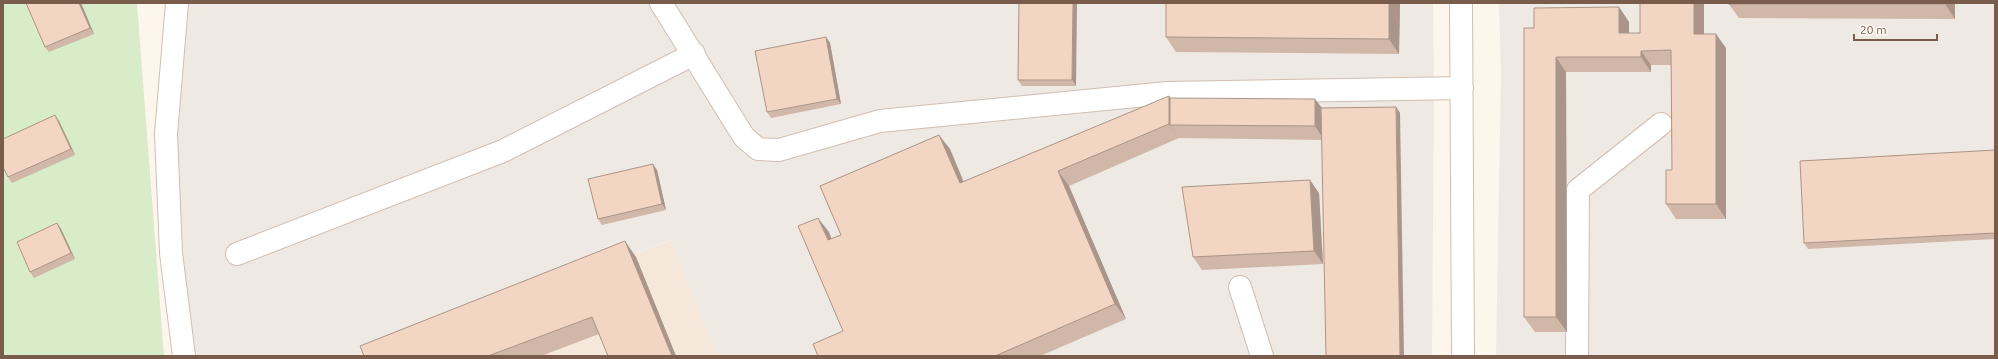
<svg xmlns="http://www.w3.org/2000/svg" width="1998" height="359" font-family="Ubuntu,sans-serif">
<style>
.residential{fill:#f5e8da}
.industrial{fill:#efe9e4}
.green{fill:#d8ecc9}
.lines{fill:none;stroke-linecap:round;stroke-linejoin:round}
.minor-casing{stroke:#d1beb0;stroke-width:24}
.minor{stroke:#fff;stroke-width:22}
.wall{fill:#d1b7a8}
.shaded-wall{fill:#aa9588}
.building{fill:#f3d5c3;stroke:#aa9588}
</style>
<rect width="100%" height="100%" fill="#fdf6ec"/>
<path class="residential" d="M 672,240 L 718,356 L 349,356 Z"/>
<path class="industrial" d="M 177,3 L 1433,3 L 1434,90 L 1432,356 L 718,356 L 671,240 L 349,356 L 187,356 L 175,262 Z
M 1499,3 L 1995,3 L 1995,356 L 1496,356 L 1501,75 Z"/>
<path class="green" d="M 3,3 L 137,3 L 164,356 L 3,356 Z"/>
<g class="lines">
<g class="minor-casing">
<path id="minor" d="M 177,3 L 166,134 L 171,253 L 184,356
M 661,3 L 744,137 L 758,149 L 779,150 L 880,121 L 1167,93 L 1462,88
M 1461,3 L 1463,356
M 237,254 L 503,151 L 694,54
M 1240,287 L 1262,356
M 1577,356 L 1578,190 L 1661,124"/>
</g>
<use href="#minor" class="minor"/>
</g>
<path class="wall" d="M 26,3 L 81,3 L 94,34 L 49,52 L 45,47 Z
M 1019,3 L 1076,86 L 1022,86 L 1018,80 Z
M 1166,3 L 1400,3 L 1399,54 L 1176,52 L 1166,37 Z
M 1704,3 L 1704,34 L 1726,48 L 1726,219 L 1676,219 L 1666,204 L 1672,170 L 1671,65 L 1651,65 L 1651,72 L 1566,72 L 1567,332 L 1535,332 L 1524,317 L 1534,28 L 1619,7 L 1629,22 L 1629,33 L 1640,33 Z
M 1728,3 L 1955,3 L 1955,19 L 1739,18 Z
M 826,37 L 830,43 L 841,104 L 771,118 L 767,112 Z
M 1169,96 L 1170,98 L 1322,108 L 1396,107 L 1400,113 L 1322,140 L 1179,138 L 1069,186 L 1126,319 L 1040,356 L 817,356 L 843,331 L 829,232 L 831,239 L 841,235 L 950,149 L 964,182 Z
M 59,121 L 75,155 L 12,183 L 8,177 Z
M 1995,150 L 1995,239 L 1808,249 L 1804,243 Z
M 657,170 L 666,210 L 602,225 L 598,219 Z
M 1319,193 L 1323,264 L 1202,270 L 1193,257 Z
M 57,223 L 61,229 L 75,259 L 34,278 L 30,272 Z
M 636,257 L 676,356 L 608,356 L 599,334 L 541,356 L 364,356 Z"/>
<path class="shaded-wall" d="M 79,3 L 81,3 L 94,34 L 90,28 Z
M 1073,3 L 1077,3 L 1076,86 L 1072,80 Z
M 1389,3 L 1400,3 L 1399,54 L 1389,39 Z
M 1694,3 L 1704,3 L 1704,49 L 1694,34 Z
M 1945,3 L 1955,3 L 1955,19 L 1945,4 Z
M 1619,7 L 1629,22 L 1629,48 L 1619,33 Z
M 1716,34 L 1726,48 L 1726,219 L 1716,204 Z
M 826,37 L 830,43 L 841,104 L 837,99 Z
M 1641,51 L 1651,65 L 1651,72 L 1641,57 Z
M 1556,57 L 1566,72 L 1567,332 L 1556,317 Z
M 1169,96 L 1180,111 L 1170,125 L 1179,138 L 1169,124 Z
M 1315,99 L 1325,112 L 1324,140 L 1315,126 Z
M 1396,107 L 1400,113 L 1404,356 L 1400,356 Z
M 55,115 L 59,121 L 75,155 L 71,149 Z
M 939,135 L 950,149 L 970,198 L 960,183 Z
M 653,164 L 657,170 L 666,210 L 662,204 Z
M 1058,171 L 1069,186 L 1126,319 L 1115,304 Z
M 1310,180 L 1319,193 L 1323,264 L 1314,251 Z
M 818,218 L 829,232 L 838,255 L 828,240 Z
M 57,223 L 61,229 L 75,259 L 71,253 Z
M 625,241 L 636,257 L 676,356 L 672,356 Z"/>
<path class="building" d="M 26,3 L 79,3 L 90,28 L 45,47 Z
M 1019,3 L 1073,3 L 1072,80 L 1018,80 Z
M 1166,3 L 1389,3 L 1389,39 L 1166,37 Z
M 1640,3 L 1694,3 L 1694,34 L 1716,34 L 1716,204 L 1666,204 L 1666,170 L 1672,170 L 1671,50 L 1641,51 L 1641,57 L 1556,57 L 1556,317 L 1524,317 L 1524,28 L 1534,28 L 1534,8 L 1619,7 L 1619,33 L 1640,33 Z
M 1728,3 L 1945,3 L 1945,4 L 1728,4 Z
M 826,37 L 837,99 L 767,112 L 755,51 Z
M 1169,96 L 1169,124 L 1058,171 L 1115,304 L 995,356 L 817,356 L 818,356 L 813,344 L 843,331 L 798,226 L 818,218 L 828,240 L 841,235 L 820,186 L 939,135 L 960,183 Z
M 1170,98 L 1315,99 L 1315,126 L 1170,125 Z
M 1396,107 L 1400,356 L 1326,356 L 1321,108 Z
M 55,115 L 71,149 L 8,177 L 3,167 L 3,139 Z
M 1995,150 L 1995,233 L 1804,243 L 1800,161 Z
M 653,164 L 662,204 L 598,219 L 588,179 Z
M 1310,180 L 1314,251 L 1193,257 L 1182,187 Z
M 57,223 L 71,253 L 30,272 L 17,242 Z
M 625,241 L 672,356 L 608,356 L 592,317 L 488,356 L 364,356 L 360,346 Z"/>
<rect width="1998" height="359" fill="none" stroke="#7a5c4d" stroke-width="8"/>
<path d="M1854 34v6h83v-6" fill="none" stroke="#7a5c4d" stroke-width="2"/>
<text x="1860" y="34" font-size="12" fill="#7a5c4d" stroke="#fffaf3" stroke-width="3" paint-order="stroke">20 m</text>
</svg>
